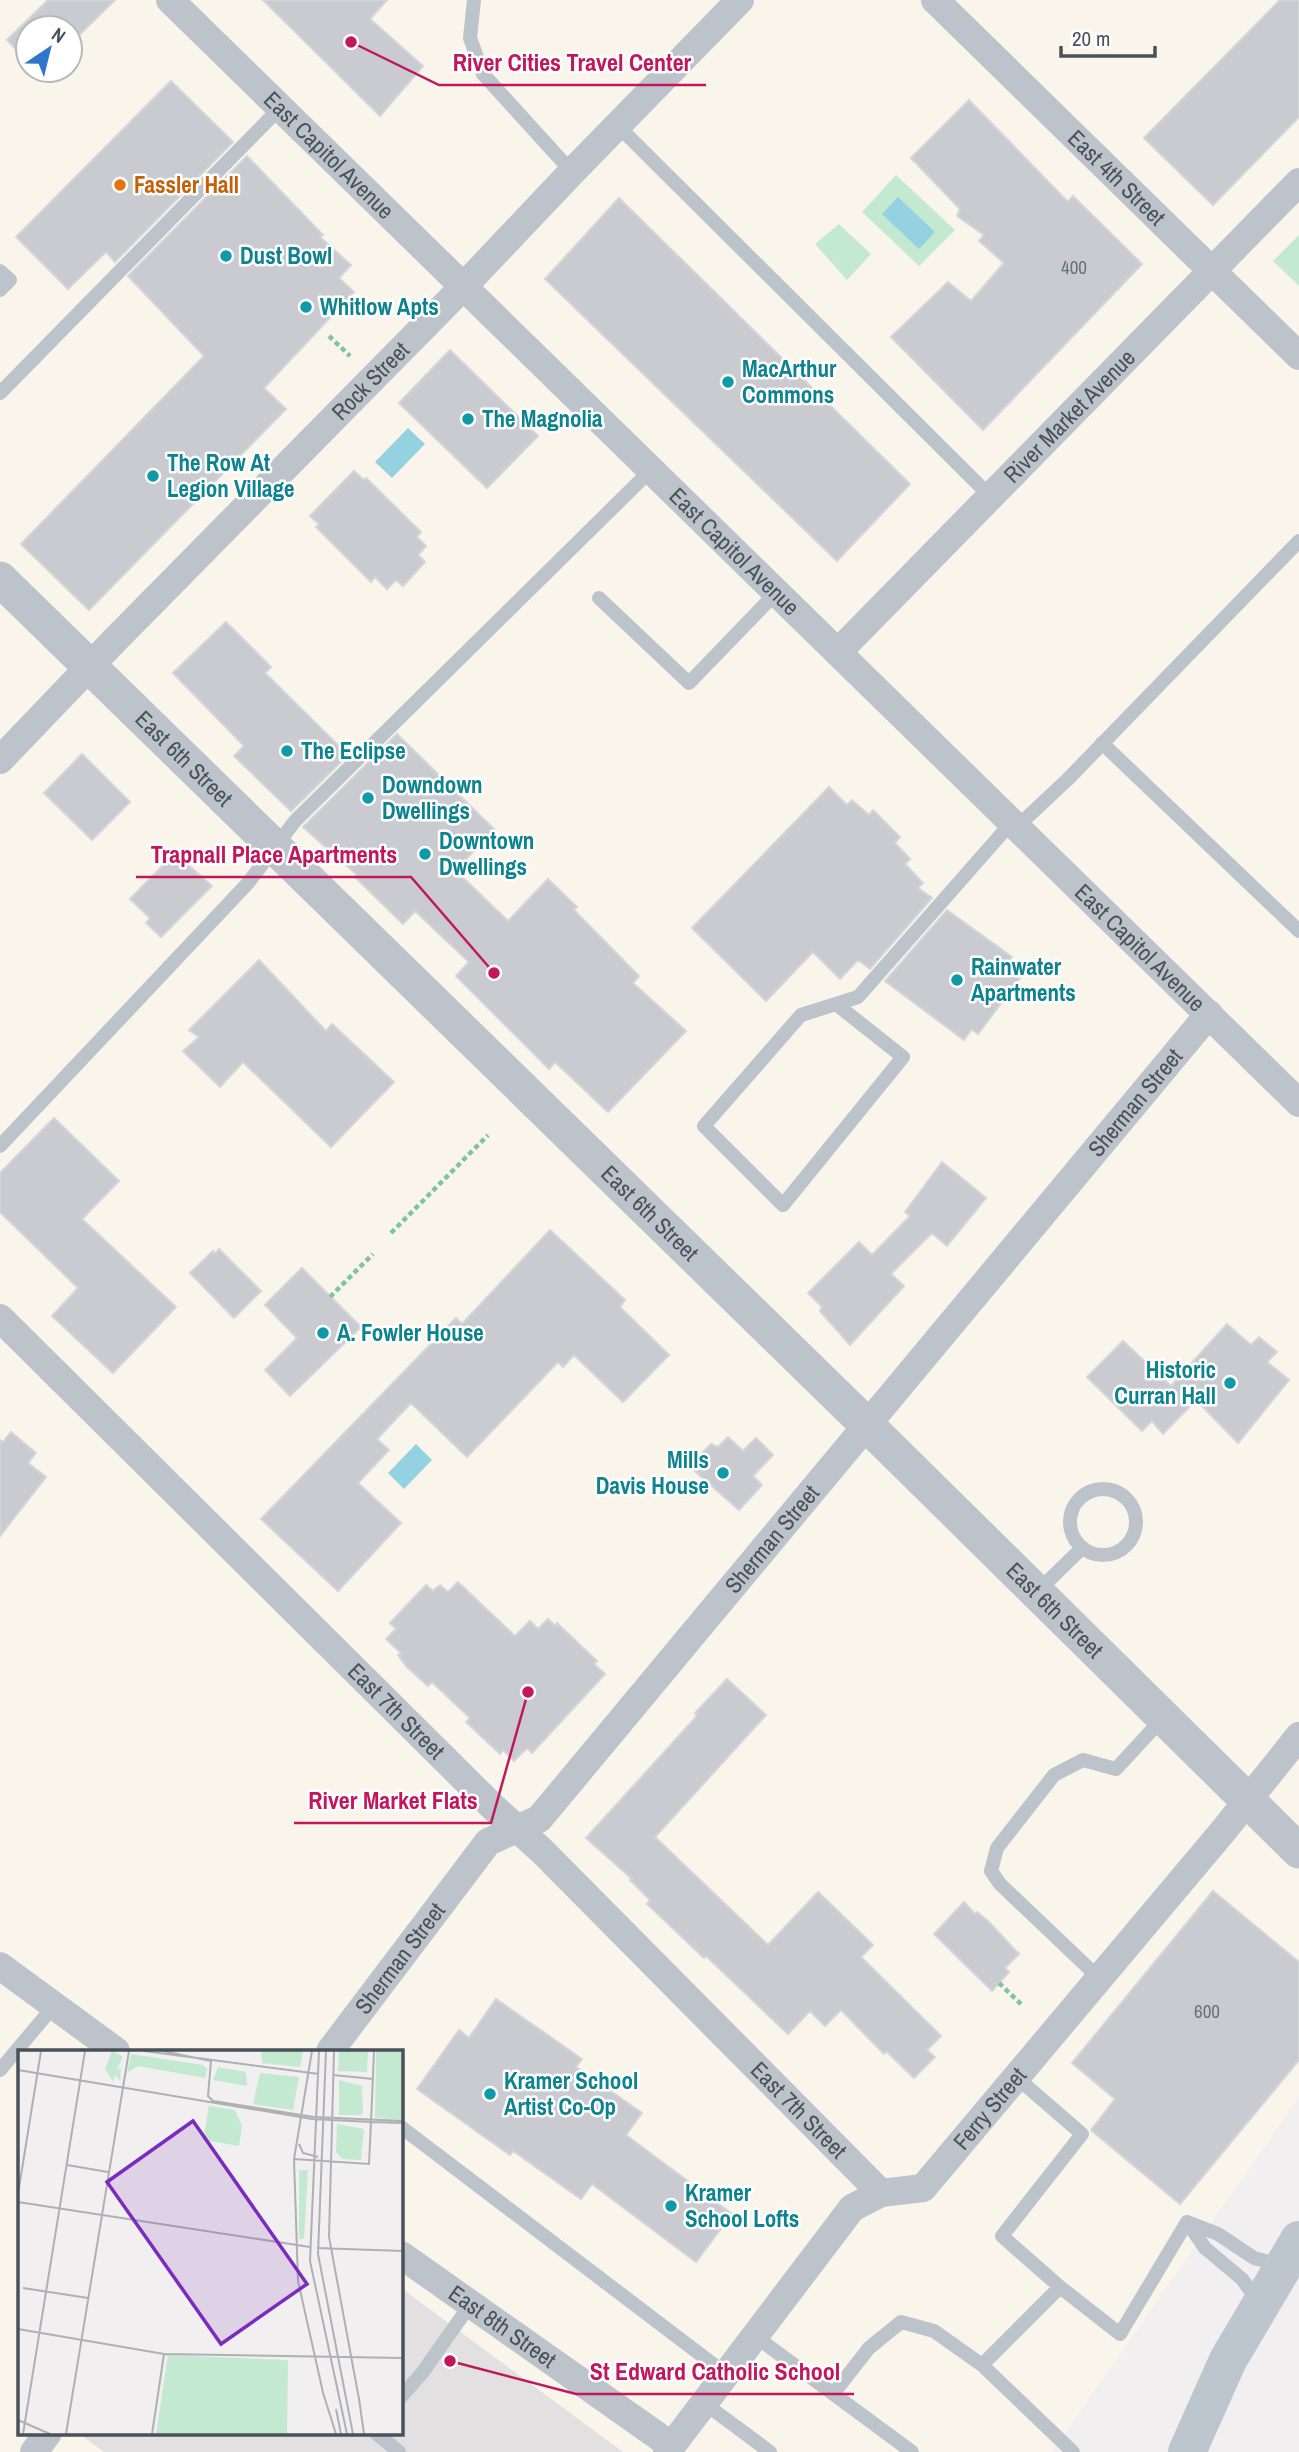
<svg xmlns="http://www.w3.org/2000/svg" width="1299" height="2452" font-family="'Archivo Narrow',sans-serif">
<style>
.commercial{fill:#faf5ea;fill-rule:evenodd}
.education{fill:#e2e0e0}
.green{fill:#c3e9d1}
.water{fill:#95d2e1}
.building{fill:#c9cbd1;stroke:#d3d5d9;stroke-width:2}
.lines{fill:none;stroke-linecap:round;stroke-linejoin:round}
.path{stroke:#7fc3a0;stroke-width:4.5;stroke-dasharray:5 3.5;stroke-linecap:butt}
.service{stroke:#bcc3ca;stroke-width:14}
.minor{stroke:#bcc3ca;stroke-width:28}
.tertiary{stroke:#bcc3ca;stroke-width:35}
.secondary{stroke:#bdc5ce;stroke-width:38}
.food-dot{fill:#e8710a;stroke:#fff;stroke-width:2.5}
.culture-dot{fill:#0f9aa8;stroke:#fff;stroke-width:2.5}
.labels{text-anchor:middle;stroke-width:5;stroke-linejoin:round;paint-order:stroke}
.number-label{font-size:19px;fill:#697078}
.street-label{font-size:23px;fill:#49525a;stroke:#fff}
.food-label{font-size:23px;font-weight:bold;fill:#c56008;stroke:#fff;text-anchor:start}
.culture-label{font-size:23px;font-weight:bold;fill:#0d838f;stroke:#fff;text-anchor:start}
.inset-road{fill:none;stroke:#aeb0b3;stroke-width:2}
.view{fill:#7b2cbf;fill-opacity:0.15;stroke:#7b2cbf;stroke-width:3.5}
.inset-edge{fill:none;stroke:#49525a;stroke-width:3.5}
.leader{fill:none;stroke:#c2185b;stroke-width:2.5}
.callout-dot{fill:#c2185b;stroke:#fff;stroke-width:2.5}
.callout-label{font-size:24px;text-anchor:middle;font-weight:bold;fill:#c2185b;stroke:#fff;stroke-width:5;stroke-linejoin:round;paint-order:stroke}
</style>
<rect width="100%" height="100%" fill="#f1efef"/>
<path class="commercial" d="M 0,0 L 1299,0 L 1299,2097 L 1052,2452 L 0,2452 ZM 28,28 L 70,28 L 70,70 L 28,70 ZM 19,2051 L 401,2051 L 401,2433 L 19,2433 Z"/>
<path class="education" d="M 401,2288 L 623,2452 L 104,2452 L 78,2433 L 401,2433 Z"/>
<path class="green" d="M 896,175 L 955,230 L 919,266 L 862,212 Z
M 839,224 L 871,254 L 847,280 L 815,244 Z
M 1299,235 L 1299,286 L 1273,261 Z"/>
<path class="water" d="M 898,197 L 935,232 L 919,249 L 882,214 Z
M 408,428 L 425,444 L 392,478 L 375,462 Z
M 416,1444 L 432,1460 L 404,1489 L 388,1473 Z"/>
<path class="building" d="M 48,0 L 115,0 L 70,44 L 70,28 L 28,28 L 28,62 L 7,40 Z
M 263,0 L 387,0 L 370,19 L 423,66 L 380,116 Z
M 1280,0 L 1299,0 L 1299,117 L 1213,205 L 1144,138 Z
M 171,81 L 233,142 L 115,262 L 106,252 L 68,289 L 16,237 Z
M 969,100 L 1068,202 L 1073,196 L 1142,264 L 983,430 L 891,337 L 948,282 L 971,301 L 1004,263 L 979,241 L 984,235 L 957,216 L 960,209 L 911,158 Z
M 247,156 L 323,235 L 320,237 L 351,265 L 339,278 L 354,292 L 264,388 L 286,409 L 89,610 L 21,544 L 204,356 L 128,276 Z
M 619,198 L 910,484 L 837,561 L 545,279 Z
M 450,350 L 538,436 L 487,488 L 399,403 Z
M 354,471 L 364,480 L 366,478 L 421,532 L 417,537 L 426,546 L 418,555 L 425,562 L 403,586 L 396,580 L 387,589 L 375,577 L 371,582 L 316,527 L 319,524 L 310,516 Z
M 226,622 L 271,667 L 265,673 L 348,755 L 291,811 L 234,756 L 244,746 L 173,673 Z
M 397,734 L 495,830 L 455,870 L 508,921 L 548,879 L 577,907 L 574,910 L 639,976 L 633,983 L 686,1031 L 608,1112 L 555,1062 L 549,1069 L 456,976 L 469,962 L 415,911 L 403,924 L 355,877 L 357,875 L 303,827 Z
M 82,754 L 130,802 L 92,840 L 44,793 Z
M 829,787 L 847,805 L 852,800 L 869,815 L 873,810 L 900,837 L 895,843 L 910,859 L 905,864 L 923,883 L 918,888 L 932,898 L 870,969 L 858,960 L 840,979 L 813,952 L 766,1001 L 692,928 Z
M 175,853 L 212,886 L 161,937 L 146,923 L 150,918 L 130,899 Z
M 947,910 L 1012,957 L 1008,963 L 1023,974 L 978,1034 L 972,1029 L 964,1040 L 885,981 Z
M 259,960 L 326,1031 L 332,1024 L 394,1082 L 331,1147 L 243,1062 L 220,1087 L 183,1051 L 199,1037 L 189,1030 Z
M 54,1118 L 119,1181 L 82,1219 L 176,1307 L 113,1373 L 52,1316 L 78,1288 L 0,1212 L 0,1173 Z
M 942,1162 L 986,1198 L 947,1246 L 932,1233 L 891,1274 L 904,1286 L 850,1345 L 820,1311 L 822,1307 L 808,1293 L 859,1242 L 872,1255 L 910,1216 L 905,1212 Z
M 550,1230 L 625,1300 L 620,1307 L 669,1355 L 623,1402 L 574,1355 L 563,1367 L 558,1362 L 467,1457 L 411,1403 L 377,1439 L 389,1450 L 358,1483 L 401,1523 L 338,1591 L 261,1519 L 456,1318 L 462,1324 Z
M 219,1249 L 261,1291 L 234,1318 L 190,1273 L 213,1251 L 215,1254 Z
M 302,1268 L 361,1327 L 290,1396 L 265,1370 L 297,1338 L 265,1305 Z
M 1227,1324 L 1251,1345 L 1259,1337 L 1277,1352 L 1267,1362 L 1289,1380 L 1238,1443 L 1196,1400 L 1163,1434 L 1152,1421 L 1142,1431 L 1087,1377 L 1123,1341 L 1171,1386 Z
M 11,1432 L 36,1453 L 28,1463 L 46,1477 L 0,1536 L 0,1440 L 3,1442 Z
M 728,1437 L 743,1451 L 756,1438 L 773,1455 L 753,1476 L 762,1485 L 739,1510 L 689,1466 L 711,1444 L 718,1447 Z
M 458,1582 L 515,1636 L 530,1621 L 538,1629 L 548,1619 L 555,1626 L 557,1623 L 597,1661 L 594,1664 L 605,1674 L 532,1753 L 527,1748 L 514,1761 L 503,1750 L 500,1754 L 466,1722 L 470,1718 L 432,1682 L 428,1686 L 406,1666 L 398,1655 L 401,1653 L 386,1639 L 396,1629 L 390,1623 L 426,1585 L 433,1591 L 440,1585 L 448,1592 Z
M 727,1679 L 766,1715 L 655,1837 L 768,1945 L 818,1892 L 873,1945 L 861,1957 L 941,2036 L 927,2050 L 935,2057 L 914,2078 L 886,2051 L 884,2054 L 841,2010 L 825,2026 L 810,2011 L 788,2034 L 706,1956 L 704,1958 L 647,1904 L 650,1900 L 630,1880 L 632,1879 L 586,1838 L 697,1716 L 695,1713 Z
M 1213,1891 L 1299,1962 L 1299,2060 L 1180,2204 L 1091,2130 L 1115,2099 L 1072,2063 Z
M 964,1902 L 975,1914 L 977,1912 L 988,1921 L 1019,1954 L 1005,1968 L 1009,1972 L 992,1991 L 934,1934 Z
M 496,1999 L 582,2059 L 576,2067 L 642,2113 L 626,2135 L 732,2214 L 696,2262 L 592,2184 L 581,2199 L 513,2151 L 510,2155 L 417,2089 L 459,2030 L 469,2038 Z"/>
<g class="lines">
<path class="path" d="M 329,336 L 350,356
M 391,1233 L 488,1135
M 330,1297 L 373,1254
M 999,1983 L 1022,2005"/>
<path class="service" d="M 474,0 L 470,38 L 483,74 L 572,172
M 618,126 L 990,496
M 0,271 L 10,280 L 0,290
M 0,393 L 280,108
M 599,598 L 689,683 L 776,593
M 1102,743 L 1299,931
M 1017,827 L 1068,779 L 1299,541
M 836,1004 L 903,1057 L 783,1205 L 704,1126 L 801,1015 L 858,997 L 1012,822
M 0,1146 L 248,883 L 295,821 L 650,471
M1070 1522a33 33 0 1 1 66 0a33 33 0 1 1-66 0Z
M 1038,1591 L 1082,1548
M 1099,1978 L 1000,1884 L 991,1871 L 997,1848 L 1054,1775 L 1083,1760 L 1116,1769 L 1163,1718
M 0,2070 L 54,2006
M 1016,2077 L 1082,2134 L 1002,2236 L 1060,2287
M 401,2127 L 726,2374
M 1187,2222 L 1205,2248 L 1242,2279 L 1258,2301
M 1187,2222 L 1218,2234 L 1254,2258 L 1280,2265
M 755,2336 L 912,2452
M 833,2394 L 869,2348 L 901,2322 L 934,2331 L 982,2365
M 401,2397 L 422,2373 L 470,2305
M 704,2403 L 770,2452
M 376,2433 L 399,2452
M 1073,2452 L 982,2365 L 1060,2287 L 1120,2334 L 1187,2222"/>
<g class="minor">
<path id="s1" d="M 170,0 L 1299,1103"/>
<path id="s2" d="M 935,0 L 1299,356"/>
<path id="s3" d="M 839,651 L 1299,182"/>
<path id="s4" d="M 0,760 L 114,641 L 464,286 L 572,172 L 740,0"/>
<path id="s5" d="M 0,1318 L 494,1808 L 542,1851 L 881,2193"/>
<path d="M 0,1966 L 116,2051"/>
<path id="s6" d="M 330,2051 L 488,1842 L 539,1819 L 1209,1014"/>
<path id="s7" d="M 401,2255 L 672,2446"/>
<path d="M 34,2452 L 48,2433"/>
<path id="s8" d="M 667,2452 L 852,2208 L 881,2193 L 923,2188 L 1224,1830 L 1299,1736"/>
</g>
<path class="tertiary" id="s9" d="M 0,579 L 868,1426 L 1299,1851"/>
<path class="secondary" d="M 1187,2452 L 1228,2360 L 1299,2240"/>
</g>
<circle class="food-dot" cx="120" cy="185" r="7"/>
<g class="culture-dot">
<circle cx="226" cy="256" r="7"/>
<circle cx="306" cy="307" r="7"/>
<circle cx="728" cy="382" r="7"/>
<circle cx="468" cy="419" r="7"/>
<circle cx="153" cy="476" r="7"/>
<circle cx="287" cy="751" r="7"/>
<circle cx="368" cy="798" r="7"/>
<circle cx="425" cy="854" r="7"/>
<circle cx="957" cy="980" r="7"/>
<circle cx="323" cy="1333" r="7"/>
<circle cx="1230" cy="1383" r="7"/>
<circle cx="723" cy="1473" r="7"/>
<circle cx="490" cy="2094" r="7"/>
<circle cx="671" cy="2206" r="7"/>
</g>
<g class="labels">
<g class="number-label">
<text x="1074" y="274">400</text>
<text x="1207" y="2018">600</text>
</g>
<g class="street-label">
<text dy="8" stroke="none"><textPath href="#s1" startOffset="222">East Capitol Avenue</textPath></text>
<text dy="8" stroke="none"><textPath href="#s2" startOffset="254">East 4th Street</textPath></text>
<text dy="8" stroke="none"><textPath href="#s4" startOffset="530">Rock Street</textPath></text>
<text dy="8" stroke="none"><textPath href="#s3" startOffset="329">River Market Avenue</textPath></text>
<text dy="8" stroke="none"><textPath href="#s1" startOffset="789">East Capitol Avenue</textPath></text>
<text dy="8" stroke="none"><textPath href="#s9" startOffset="257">East 6th Street</textPath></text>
<text dy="8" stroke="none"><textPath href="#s1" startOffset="1356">East Capitol Avenue</textPath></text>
<text dy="8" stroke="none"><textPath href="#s6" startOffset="1250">Sherman Street</textPath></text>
<text dy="8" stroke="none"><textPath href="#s9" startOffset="908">East 6th Street</textPath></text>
<text dy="8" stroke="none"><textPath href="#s6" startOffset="682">Sherman Street</textPath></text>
<text dy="8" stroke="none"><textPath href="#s9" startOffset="1475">East 6th Street</textPath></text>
<text dy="8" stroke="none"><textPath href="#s5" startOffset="558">East 7th Street</textPath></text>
<text dy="8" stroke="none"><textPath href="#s6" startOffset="116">Sherman Street</textPath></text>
<text dy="8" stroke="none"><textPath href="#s8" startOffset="485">Ferry Street</textPath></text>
<text dy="8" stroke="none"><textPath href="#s5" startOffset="1125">East 7th Street</textPath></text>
<text dy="8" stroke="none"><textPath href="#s7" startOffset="124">East 8th Street</textPath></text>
</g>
<g class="food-label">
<text x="134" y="193">Fassler Hall</text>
</g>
<g class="culture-label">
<text x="240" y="264">Dust Bowl</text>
<text x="320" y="315">Whitlow Apts</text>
<text x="742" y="377">MacArthur<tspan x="742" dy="26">Commons</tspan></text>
<text x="482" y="427">The Magnolia</text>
<text x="167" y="471">The Row At<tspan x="167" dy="26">Legion Village</tspan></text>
<text x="301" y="759">The Eclipse</text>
<text x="382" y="793">Downdown<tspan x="382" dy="26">Dwellings</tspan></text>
<text x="439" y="849">Downtown<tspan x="439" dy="26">Dwellings</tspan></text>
<text x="971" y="975">Rainwater<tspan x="971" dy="26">Apartments</tspan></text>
<text x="337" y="1341">A. Fowler House</text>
<text x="1216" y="1378" text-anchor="end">Historic<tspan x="1216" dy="26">Curran Hall</tspan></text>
<text x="709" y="1468" text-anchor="end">Mills<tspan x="709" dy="26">Davis House</tspan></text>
<text x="504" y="2089">Kramer School<tspan x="504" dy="26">Artist Co-Op</tspan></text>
<text x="685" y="2201">Kramer<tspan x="685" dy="26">School Lofts</tspan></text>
</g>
</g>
<g transform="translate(18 2050)">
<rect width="385" height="385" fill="#f1efef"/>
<path d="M 94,1 L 105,7 L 99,20 L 103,18 L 102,30 L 97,25 L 95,32 L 87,19 ZM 243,1 L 285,1 L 282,17 L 244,13 ZM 321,1 L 350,1 L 349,22 L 320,21 ZM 358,1 L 385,1 L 385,70 L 357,68 ZM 113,4 L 185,15 L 189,19 L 187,28 L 120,16 L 109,23 ZM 200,17 L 228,22 L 229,36 L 195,30 ZM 242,23 L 281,27 L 275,60 L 235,54 ZM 321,30 L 344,36 L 345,63 L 342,65 L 321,65 ZM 191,56 L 217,60 L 224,76 L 221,96 L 185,90 ZM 319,74 L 346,79 L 343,110 L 324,109 L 318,102 ZM 281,120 L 290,120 L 286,189 L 281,189 ZM 150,305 L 270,310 L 269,384 L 138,384 Z" fill="#c3e9d1"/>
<path class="inset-road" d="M 126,1 L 301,24M 145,1 L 193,11 L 190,46 L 195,51 L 296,67 L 385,71M 301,1 L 292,211 L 329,384M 308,1 L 300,204 L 335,384M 356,1 L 353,72 L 385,73M 0,20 L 294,69 L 353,72 L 351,114 L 276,109 L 280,231 L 306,347M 315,25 L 355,29M 281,94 L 285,103 L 300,107M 276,109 L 294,1M 313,113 L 311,187 L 341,349M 313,113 L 316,1M 49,115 L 90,122M 0,144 L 23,1M 0,152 L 292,197M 299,198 L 385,201M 5,238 L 70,248M 0,279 L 146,304 L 385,308M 306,346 L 318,384M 341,349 L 346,384M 318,359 L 323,384M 0,370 L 32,384M 5,384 L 67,1M 48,384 L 111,1M 134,384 L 146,304"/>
<path class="view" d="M 175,71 L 289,234 L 203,294 L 89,132 Z"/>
<rect width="385" height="385" class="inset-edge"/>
</g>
<path class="leader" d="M351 42L439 85H706M494 973L411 877H136M528 1692L491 1823H294M450 2361L576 2394H854"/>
<g class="callout-dot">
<circle cx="351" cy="42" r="7"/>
<circle cx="494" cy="973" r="7"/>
<circle cx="528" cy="1692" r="7"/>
<circle cx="450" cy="2361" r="7"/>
</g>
<g class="callout-label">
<text x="572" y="71">River Cities Travel Center</text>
<text x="274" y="863">Trapnall Place Apartments</text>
<text x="393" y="1809">River Market Flats</text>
<text x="715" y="2380">St Edward Catholic School</text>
</g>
<g transform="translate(49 49) rotate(35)"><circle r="33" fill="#ffffff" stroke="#b6babd" stroke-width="2"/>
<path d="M0-5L12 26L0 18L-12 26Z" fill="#3076ca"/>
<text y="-10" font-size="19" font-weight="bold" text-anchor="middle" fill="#49525a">N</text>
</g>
<path d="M1061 46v10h94v-10" fill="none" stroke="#49525a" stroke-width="3.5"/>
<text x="1072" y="46" font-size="21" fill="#49525a" stroke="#ffffff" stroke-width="5" paint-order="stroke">20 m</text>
</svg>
